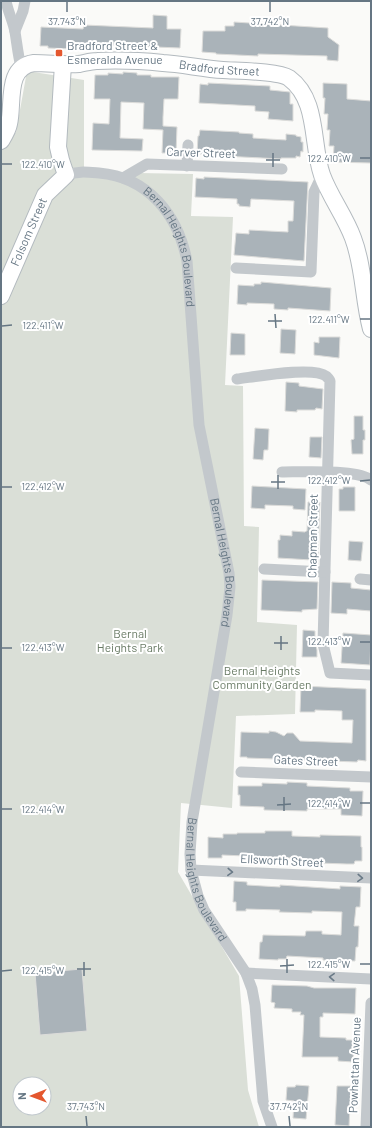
<svg xmlns="http://www.w3.org/2000/svg" width="372" height="1128" font-family="Barlow,sans-serif">
<style>
.green{fill:#dadfd7;fill-rule:evenodd}
.building{fill:#aab3b9;stroke:#dcdcda}
.lines{fill:none;stroke-linecap:round;stroke-linejoin:round}
.secondary-casing{stroke:#b3babf;stroke-width:18}
.street{stroke:#c3c8cc;stroke-width:11}
.secondary{stroke:#fff;stroke-width:16}
.oneway{stroke:#6a7a87}
.ticks{fill:none;stroke:#657683;stroke-width:1.5}
.poi-dot{fill:#e4572e;stroke:#fff;stroke-width:1.5}
.labels{text-anchor:middle;stroke-width:4;stroke-linejoin:round;paint-order:stroke}
.poi-label{font-size:12px;fill:#657683;stroke:#fff;text-anchor:start}
.street-label{font-size:12px;fill:#657683;stroke:#fff}
.park-label{font-size:12px;fill:#687a64;stroke:#fff}
.ticks-label{font-size:10px;text-anchor:middle;fill:#657683;stroke:#fff;stroke-width:4;stroke-linejoin:round;paint-order:stroke}
</style>
<rect width="100%" height="100%" fill="#fafaf8"/>
<path class="green" d="M 27,71 L 84,80 L 84,172 L 193,174 L 191,216 L 233,217 L 225,385 L 243,386 L 244,526 L 259,527 L 257,622 L 297,625 L 295,714 L 236,716 L 232,808 L 181,803 L 178,872 L 239,976 L 248,1090 L 259,1127 L 1,1127 L 1,149 L 16,132 ZM 20,1084 L 44,1084 L 44,1108 L 20,1108 Z"/>
<path class="building" d="M 153,15 L 167,16 L 167,29 L 181,29 L 180,48 L 83,44 L 82,48 L 75,47 L 75,49 L 48,48 L 48,46 L 40,46 L 41,27 L 83,29 L 84,25 L 153,28 Z
M 234,22 L 328,28 L 328,37 L 339,45 L 338,61 L 327,60 L 327,56 L 258,54 L 258,56 L 216,54 L 216,53 L 202,52 L 203,31 L 225,31 L 225,26 L 234,26 Z
M 123,72 L 137,73 L 137,75 L 151,75 L 151,77 L 179,77 L 178,99 L 164,99 L 163,117 L 163,126 L 177,127 L 176,153 L 162,153 L 163,130 L 143,129 L 144,103 L 121,102 L 120,138 L 143,139 L 142,151 L 92,150 L 93,123 L 109,124 L 110,99 L 94,99 L 95,75 L 108,75 L 108,73 L 123,74 Z
M 208,83 L 270,86 L 270,90 L 290,92 L 290,104 L 293,104 L 293,121 L 268,119 L 269,112 L 255,111 L 255,106 L 199,103 L 200,84 L 208,85 Z
M 323,83 L 347,84 L 347,99 L 371,101 L 371,163 L 333,162 L 334,146 L 329,146 L 330,130 L 327,130 L 328,114 L 324,114 L 325,98 L 323,98 Z
M 200,130 L 239,132 L 239,133 L 253,134 L 253,138 L 268,139 L 286,140 L 286,134 L 296,135 L 296,136 L 301,137 L 301,142 L 303,142 L 303,152 L 301,151 L 300,157 L 296,156 L 296,158 L 281,158 L 281,159 L 204,155 L 204,154 L 197,154 L 198,136 L 199,136 Z
M 204,177 L 308,182 L 304,261 L 234,255 L 236,233 L 249,234 L 249,230 L 288,232 L 288,221 L 293,221 L 294,201 L 251,199 L 250,207 L 239,206 L 239,204 L 237,204 L 237,199 L 195,197 L 196,178 L 204,179 Z
M 261,282 L 331,288 L 330,311 L 288,308 L 288,310 L 274,309 L 274,304 L 247,303 L 247,305 L 237,304 L 238,285 L 254,286 L 254,284 L 261,284 Z
M 281,329 L 296,330 L 295,354 L 280,353 Z
M 231,333 L 245,334 L 245,355 L 230,355 Z
M 319,337 L 340,337 L 339,358 L 314,355 L 314,342 L 319,343 Z
M 286,382 L 299,383 L 299,386 L 323,389 L 322,409 L 316,408 L 315,410 L 297,410 L 297,412 L 285,411 Z
M 354,416 L 363,416 L 363,430 L 365,430 L 365,440 L 363,440 L 363,454 L 352,454 L 351,440 L 354,439 Z
M 255,428 L 269,429 L 268,450 L 264,450 L 263,460 L 253,459 Z
M 310,437 L 322,437 L 321,458 L 309,457 Z
M 252,486 L 306,489 L 305,510 L 293,509 L 293,506 L 265,505 L 265,509 L 251,508 Z
M 343,487 L 355,487 L 355,511 L 339,511 L 339,489 L 343,489 Z
M 308,502 L 320,502 L 318,565 L 315,564 L 312,560 L 278,558 L 278,540 L 280,540 L 280,535 L 292,536 L 292,531 L 305,532 L 306,531 L 307,531 Z
M 349,541 L 363,542 L 361,561 L 348,560 Z
M 262,580 L 318,582 L 317,609 L 302,610 L 302,612 L 261,610 Z
M 332,582 L 351,583 L 351,588 L 371,590 L 371,611 L 347,609 L 347,614 L 331,613 Z
M 303,630 L 315,631 L 315,645 L 316,645 L 317,650 L 317,657 L 302,657 Z
M 343,633 L 371,635 L 370,665 L 341,663 Z
M 301,686 L 366,689 L 366,761 L 358,760 L 357,762 L 247,758 L 247,757 L 240,757 L 241,732 L 269,733 L 269,731 L 276,732 L 284,736 L 287,733 L 293,733 L 300,741 L 352,743 L 353,720 L 342,720 L 342,711 L 315,710 L 315,712 L 300,712 Z
M 287,782 L 307,783 L 307,786 L 350,788 L 350,791 L 363,791 L 362,816 L 341,815 L 341,809 L 307,809 L 307,811 L 264,810 L 264,807 L 240,806 L 240,795 L 238,795 L 238,786 L 262,786 L 262,783 L 287,784 Z
M 265,831 L 292,831 L 292,836 L 320,837 L 320,835 L 361,836 L 361,847 L 362,847 L 362,861 L 355,861 L 354,864 L 347,864 L 291,862 L 291,858 L 222,855 L 222,858 L 208,858 L 208,837 L 223,838 L 223,834 L 237,834 L 237,833 L 265,833 Z
M 234,881 L 247,882 L 247,885 L 280,887 L 280,885 L 340,889 L 340,886 L 361,887 L 360,907 L 356,907 L 354,926 L 359,926 L 358,947 L 356,947 L 355,961 L 323,960 L 323,958 L 287,956 L 286,959 L 278,959 L 278,960 L 259,959 L 260,942 L 262,942 L 263,935 L 305,936 L 306,931 L 322,931 L 322,934 L 341,935 L 342,912 L 312,911 L 312,913 L 279,912 L 280,910 L 246,909 L 246,911 L 236,911 L 236,902 L 233,902 Z
M 82,969 L 87,1031 L 40,1035 L 35,973 Z
M 272,985 L 307,986 L 314,988 L 356,988 L 355,1014 L 323,1013 L 323,1017 L 320,1017 L 320,1037 L 346,1038 L 346,1040 L 354,1040 L 353,1062 L 338,1061 L 338,1057 L 302,1057 L 304,1015 L 300,1015 L 301,1012 L 292,1012 L 292,1009 L 274,1008 L 275,1003 L 271,1002 Z
M 296,1085 L 309,1086 L 306,1119 L 293,1118 L 294,1101 L 286,1100 L 287,1087 L 295,1087 Z
M 337,1086 L 351,1086 L 349,1126 L 335,1125 Z"/>
<g class="lines">
<g class="secondary-casing">
<g id="secondary">
<path id="s2" d="M 1,141 C 4,136 8,130 9,124 C 14,103 5,67 34,63 C 49,63 65,65 79,64 C 85,63 91,61 97,61 C 119,60 142,61 163,63 C 183,64 203,69 223,70 C 238,71 278,71 289,78 C 319,100 311,144 322,175 C 330,197 345,216 353,238 C 364,267 363,299 371,329"/>
<path id="s3" d="M 1,296 L 45,195 L 66,175 L 61,160 L 58,147 L 63,64"/>
</g>
</g>
<g class="street">
<path d="M 6,1 C 8,12 13,21 15,32 C 17,44 18,55 21,67"/>
<path d="M 15,31 L 23,11 L 25,1"/>
<path d="M 187,166 L 188,145"/>
<path id="s1" d="M 66,175 C 78,171 86,172 99,173 C 148,177 178,215 187,261 L 199,425 L 229,573 L 230,587 L 227,615 L 192,822 L 190,854 L 191,870 L 198,896 L 204,910 L 246,973 L 252,989 L 255,1005 L 263,1101 L 272,1127"/>
<path d="M 123,178 L 147,164 L 282,169"/>
<path d="M 236,268 L 311,272 L 314,192 L 322,175"/>
<path d="M 237,379 C 254,377 313,366 326,376 C 327,377 330,380 330,381 L 323,644 L 330,673 L 371,675"/>
<path d="M 282,472 C 301,472 358,469 371,480"/>
<path d="M 264,569 L 325,572"/>
<path d="M 360,579 L 371,580"/>
<path d="M 241,772 L 371,777"/>
<path d="M 191,870 L 371,878"/>
<path d="M 246,973 L 371,979"/>
<path d="M 366,1127 L 371,1003"/>
</g>
<use href="#secondary" class="secondary"/>
</g>
<defs><path id="oneway-chevron" d="M-2-3.5L2.5 0L-2 3.5" fill="none" stroke-width="1.6" stroke-linecap="round" stroke-linejoin="round"/></defs>
<g class="oneway">
<use href="#oneway-chevron" transform="translate(230 872) rotate(3)"/>
<use href="#oneway-chevron" transform="translate(360 878) rotate(3)"/>
<use href="#oneway-chevron" transform="translate(332 977) rotate(-177)"/>
</g>
<path class="ticks" d="M 67,2 L 67,12M 270,2 L 270,12M 273,153 L 273,167M 360,158 L 370,158M 266,160 L 280,160M 2,164 L 12,164M 275,314 L 276,328M 360,319 L 370,319M 268,321 L 282,321M 2,326 L 12,325M 278,475 L 278,489M 360,481 L 370,480M 271,482 L 285,482M 2,487 L 12,487M 281,636 L 281,650M 360,642 L 370,642M 274,643 L 288,643M 2,648 L 12,648M 284,797 L 284,811M 360,803 L 370,803M 277,805 L 291,804M 2,809 L 12,809M 287,959 L 287,973M 84,962 L 84,976M 360,964 L 370,964M 280,966 L 294,965M 77,969 L 91,969M 2,971 L 12,970M 86,1116 L 87,1126M 289,1116 L 290,1126"/>
<rect class="poi-dot" x="55" y="49" width="8" height="8" rx="2"/>
<g class="labels">
<g class="poi-label">
<text x="67" y="50">Bradford Street &amp;<tspan x="67" dy="14">Esmeralda Avenue</tspan></text>
</g>
<g class="street-label">
<text dy="4" stroke="none"><textPath href="#s2" startOffset="277">Bradford Street</textPath></text>
<text transform="translate(201 153) rotate(2)" y="4">Carver Street</text>
<text dy="4" stroke="none"><textPath href="#s3" startOffset="70">Folsom Street</textPath></text>
<text dy="4" stroke="none"><textPath href="#s1" startOffset="148">Bernal Heights Boulevard</textPath></text>
<text transform="translate(313 536) rotate(-89)" y="4">Chapman Street</text>
<text dy="4" stroke="none"><textPath href="#s1" startOffset="472">Bernal Heights Boulevard</textPath></text>
<text transform="translate(306 761) rotate(2)" y="4">Gates Street</text>
<text transform="translate(282 861) rotate(3)" y="4">Ellsworth Street</text>
<text dy="4" stroke="none"><textPath href="#s1" startOffset="796">Bernal Heights Boulevard</textPath></text>
<text transform="translate(355 1065) rotate(-88)" y="4">Powhattan Avenue</text>
</g>
<g class="park-label">
<text x="130" y="638">Bernal<tspan x="130" dy="14">Heights Park</tspan></text>
<text x="262" y="675">Bernal Heights<tspan x="262" dy="14">Community Garden</tspan></text>
</g>
</g>
<g class="ticks-label">
<text x="67" y="25">37.743°N</text>
<text x="270" y="25">37.742°N</text>
<text x="329" y="162">122.410°W</text>
<text x="43" y="168">122.410°W</text>
<text x="329" y="323">122.411°W</text>
<text x="43" y="329">122.411°W</text>
<text x="329" y="484">122.412°W</text>
<text x="43" y="490">122.412°W</text>
<text x="329" y="645">122.413°W</text>
<text x="43" y="651">122.413°W</text>
<text x="329" y="807">122.414°W</text>
<text x="43" y="813">122.414°W</text>
<text x="329" y="968">122.415°W</text>
<text x="43" y="974">122.415°W</text>
<text x="86" y="1110">37.743°N</text>
<text x="289" y="1110">37.742°N</text>
</g>
<rect width="372" height="1128" fill="none" stroke="#657683" stroke-width="4"/>
<g transform="translate(32 1096) rotate(269)"><circle r="19" fill="#ffffff" stroke="#c1c8cd"/>
<path d="M0-3L7 15L0 10L-7 15Z" fill="#e4572e"/>
<text y="-6" font-size="11" font-weight="bold" text-anchor="middle" fill="#657683">N</text>
</g>
</svg>
